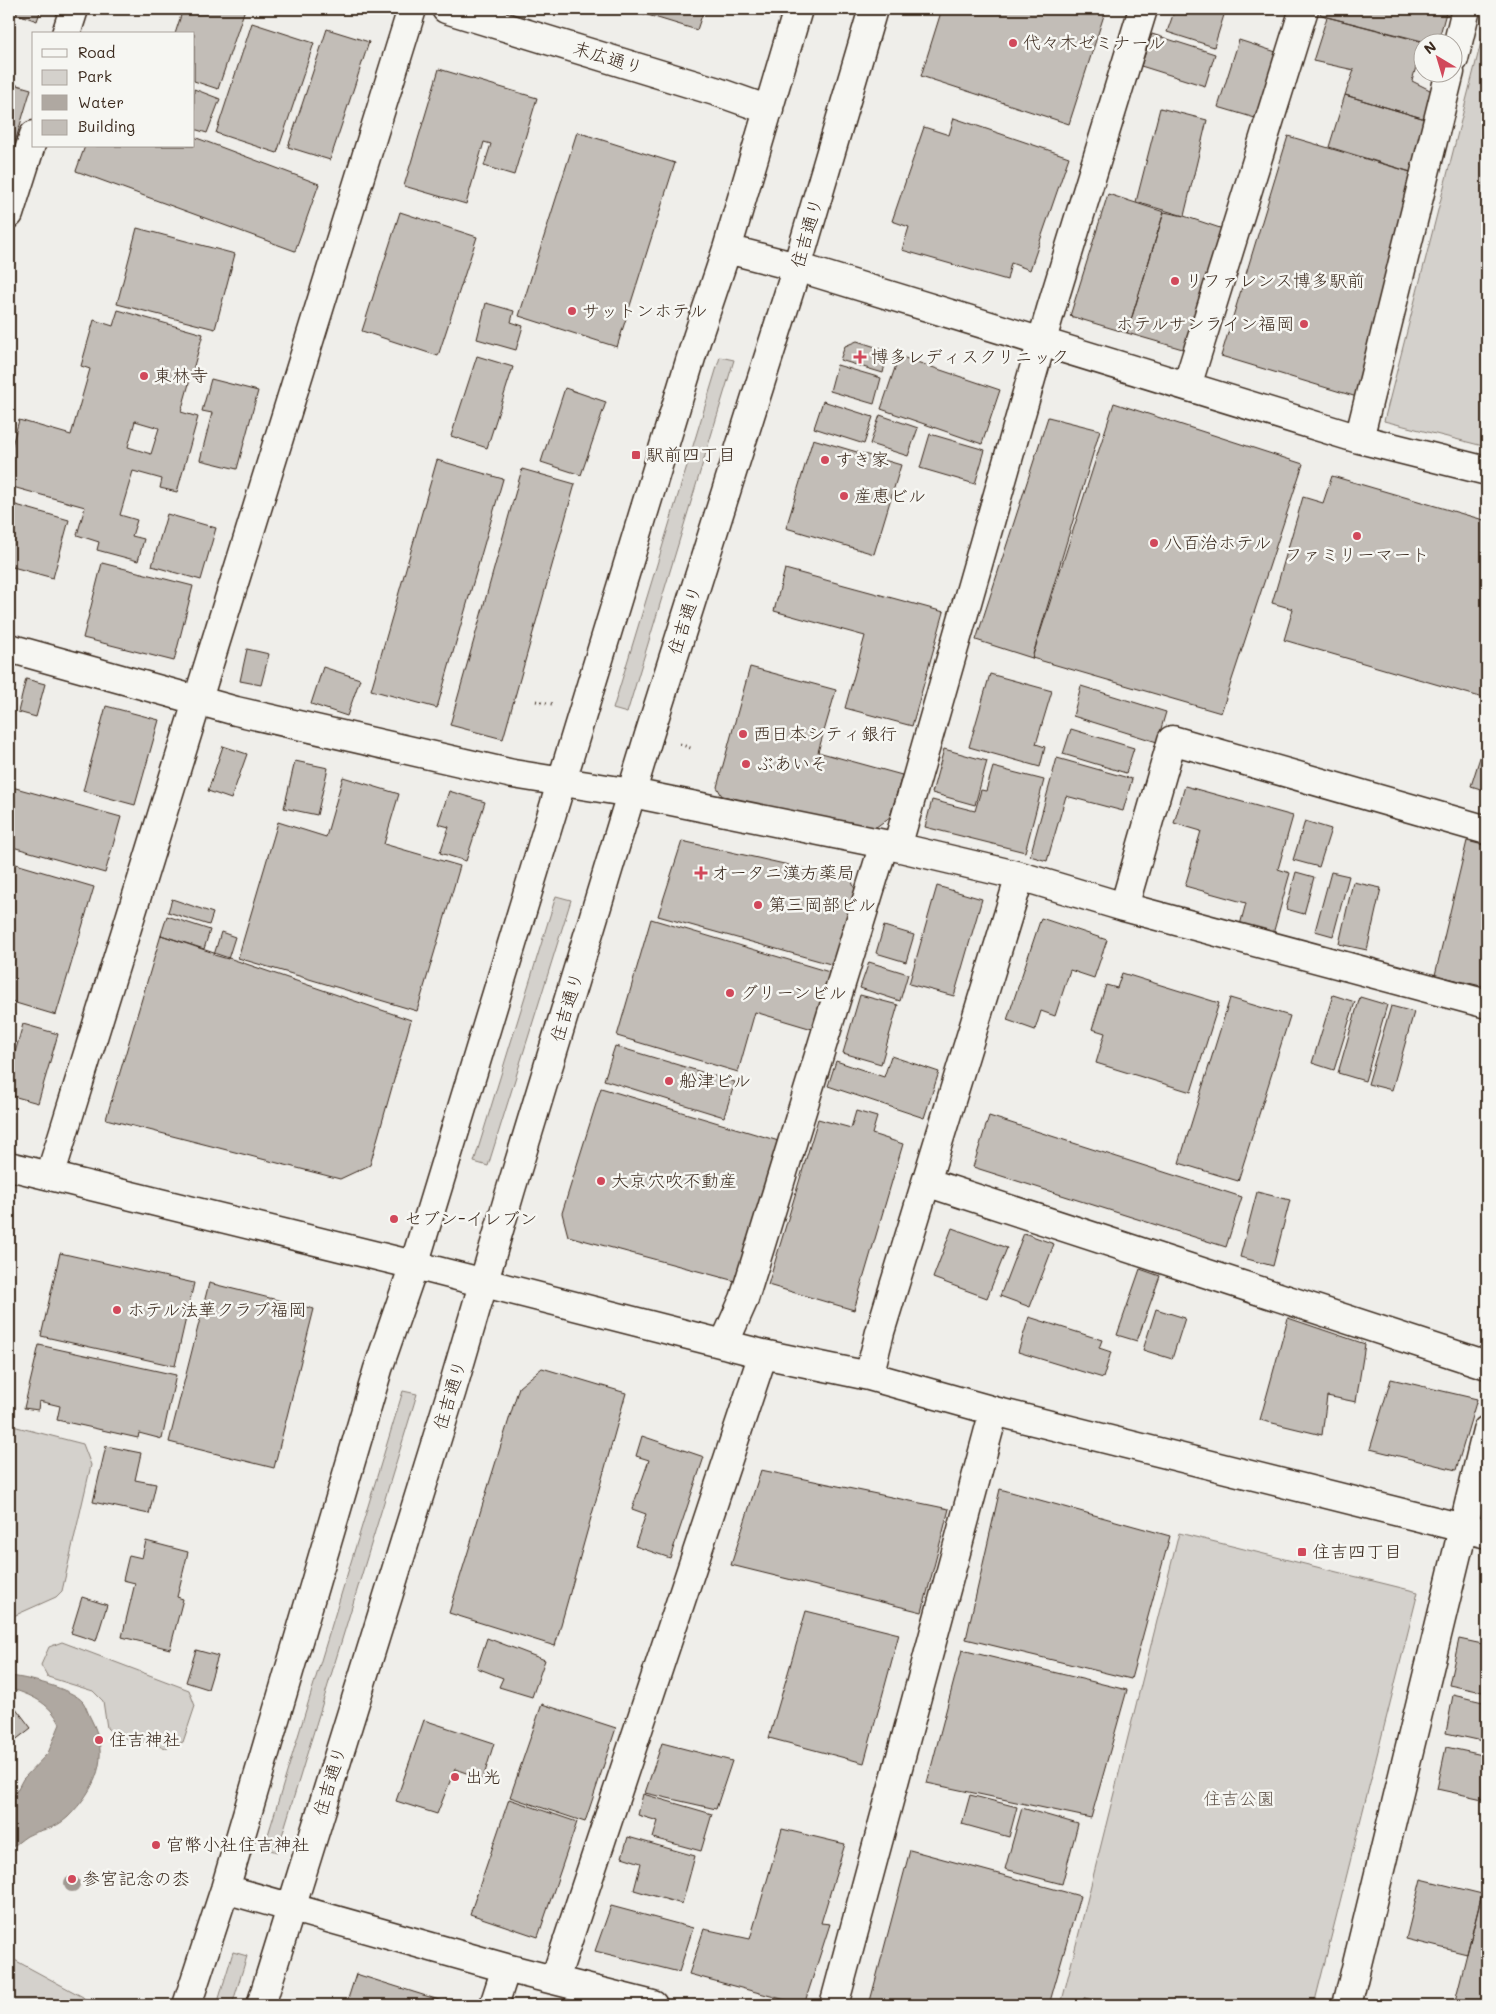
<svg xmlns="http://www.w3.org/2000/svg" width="1496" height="2014" font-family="Mali,'Klee One',sans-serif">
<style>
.green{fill:#d4d1cc;stroke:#887e75}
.water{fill:#afa8a1;stroke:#81766d}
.building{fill:#c2bdb7;stroke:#3b2a1e;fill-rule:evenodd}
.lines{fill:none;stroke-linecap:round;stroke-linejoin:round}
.minor-casing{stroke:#3b2a1e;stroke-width:31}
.path{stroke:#3b2a1e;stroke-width:3;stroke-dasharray:1 4;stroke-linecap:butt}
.minor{stroke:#f6f6f2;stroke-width:28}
.tree{fill:#a19992}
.poi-dot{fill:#d1495b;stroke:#f6f6f2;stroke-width:2}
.labels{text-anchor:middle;stroke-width:5;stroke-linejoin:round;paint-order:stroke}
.poi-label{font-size:18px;fill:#3b2a1e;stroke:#f6f6f2;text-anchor:start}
.street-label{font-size:18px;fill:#3b2a1e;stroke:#f6f6f2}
.park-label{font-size:18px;fill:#61544a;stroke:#f6f6f2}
</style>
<rect width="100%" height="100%" fill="#efeeea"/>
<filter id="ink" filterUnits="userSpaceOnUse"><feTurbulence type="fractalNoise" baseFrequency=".02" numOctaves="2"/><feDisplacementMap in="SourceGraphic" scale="10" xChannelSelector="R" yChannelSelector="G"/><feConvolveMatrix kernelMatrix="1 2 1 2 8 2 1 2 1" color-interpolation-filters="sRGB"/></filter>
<g filter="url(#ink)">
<path class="green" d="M 1487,19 L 1487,447 L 1384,421 Z
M 720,357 L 734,360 L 627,713 L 613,709 Z
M 556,896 L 571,900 L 488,1166 L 474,1162 Z
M 403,1391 L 417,1394 L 277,1852 L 264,1848 Z
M 9,1425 L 83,1444 L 91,1465 L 62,1591 L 56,1597 L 9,1618 Z
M 1179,1533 L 1418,1592 L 1314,2005 L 1061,2005 Z
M 62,1642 L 189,1690 L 195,1706 L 183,1742 L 166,1748 L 116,1736 L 107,1728 L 103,1701 L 93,1691 L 48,1677 L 41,1665 L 49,1647 Z
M 233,1952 L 247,1956 L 232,2005 L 217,2005 Z
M 9,1957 L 83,1997 L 88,2005 L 9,2005 Z"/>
<path class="water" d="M 9,1676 C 25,1677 73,1689 83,1702 C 86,1706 88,1714 91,1719 C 111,1757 96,1789 68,1817 C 53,1831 42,1828 27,1836 C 21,1840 15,1845 9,1850 L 9,1805 L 23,1779 L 48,1753 L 60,1724 C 49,1702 31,1695 9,1688 Z"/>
<path class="building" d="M 9,9 L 41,9 L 37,21 L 9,11 Z
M 183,9 L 245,9 L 218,89 L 194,81 L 194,34 L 175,34 Z
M 628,9 L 704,9 L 697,30 Z
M 942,9 L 1106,9 L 1069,124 L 921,76 Z
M 1175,9 L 1204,9 L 1224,15 L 1214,47 L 1167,32 Z
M 1322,9 L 1447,9 L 1438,42 L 1426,42 L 1327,17 L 1320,14 Z
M 1327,17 L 1423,42 L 1412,81 L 1438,94 L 1432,121 L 1345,95 L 1354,70 L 1313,61 Z
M 252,23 L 314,43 L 277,153 L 216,133 Z
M 327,29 L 369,42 L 330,160 L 288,147 Z
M 1152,34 L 1215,54 L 1205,86 L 1141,66 Z
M 1239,40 L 1276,52 L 1255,118 L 1218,107 Z
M 439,69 L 537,98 L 514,175 L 484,166 L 491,144 L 484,142 L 466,204 L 404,186 Z
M 10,83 L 31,89 L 9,162 L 9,86 Z
M 194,89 L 220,99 L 207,133 L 194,129 Z
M 1345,95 L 1432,121 L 1424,176 L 1329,147 Z
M 1160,108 L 1207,120 L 1184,216 L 1136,202 Z
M 954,118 L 1069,157 L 1030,270 L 1011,263 L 1007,280 L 902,250 L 909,227 L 892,221 L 924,127 L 949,135 Z
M 577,132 L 675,163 L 617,347 L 519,316 Z
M 1288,136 L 1424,176 L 1357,397 L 1221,356 Z
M 194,137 L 319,184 L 295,251 L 76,171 L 85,146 L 194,146 Z
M 1108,194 L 1164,212 L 1127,333 L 1070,316 Z
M 400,212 L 477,237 L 438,356 L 362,331 Z
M 1164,212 L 1184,216 L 1223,229 L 1186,350 L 1127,333 Z
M 137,228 L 235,254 L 215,329 L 117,304 Z
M 486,303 L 514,311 L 511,322 L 523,326 L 516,350 L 477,339 Z
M 118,310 L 203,334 L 181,412 L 198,417 L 177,492 L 160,488 L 162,479 L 133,471 L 120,515 L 137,520 L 132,536 L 144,539 L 138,561 L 97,550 L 99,542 L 77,535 L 85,507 L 9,486 L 9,456 L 19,420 L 71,435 L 90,369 L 81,366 L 94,320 L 113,326 ZM 135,421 L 159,428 L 151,454 L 128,447 Z
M 857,341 L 888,351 L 883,373 L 840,360 L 845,346 Z
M 477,356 L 513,367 L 487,448 L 451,436 Z
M 899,356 L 1000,390 L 982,444 L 881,409 Z
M 837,365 L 881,378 L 874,404 L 830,391 Z
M 211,379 L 258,391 L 237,469 L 200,460 L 212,413 L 202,411 Z
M 565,388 L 606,402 L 581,475 L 541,462 Z
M 823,401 L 873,417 L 864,444 L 814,428 Z
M 1114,403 L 1303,464 L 1221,713 L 1032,658 Z
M 880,415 L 918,428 L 908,456 L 870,444 Z
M 1048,417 L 1100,430 L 1032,658 L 976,640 Z
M 930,434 L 985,450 L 975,484 L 920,468 Z
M 813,439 L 901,465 L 874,554 L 786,528 Z
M 437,460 L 503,479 L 437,708 L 371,690 Z
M 522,469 L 575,484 L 503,739 L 450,725 Z
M 1332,476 L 1487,521 L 1487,699 L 1284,640 L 1293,609 L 1272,603 L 1303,497 L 1323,503 Z
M 9,503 L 69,520 L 53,578 L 9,566 Z
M 167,514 L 216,528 L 201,580 L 152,566 Z
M 102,563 L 193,586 L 174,661 L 83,638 Z
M 785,569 L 944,612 L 912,726 L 845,708 L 865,636 L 774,611 Z
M 247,649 L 269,654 L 261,685 L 240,681 Z
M 323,667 L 360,679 L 347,716 L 311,704 Z
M 750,667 L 836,690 L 818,752 L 902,775 L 890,817 L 872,830 L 722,796 L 717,787 Z
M 990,674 L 1052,691 L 1036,744 L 1045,747 L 1040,767 L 969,747 Z
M 26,679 L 45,684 L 36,717 L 18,712 Z
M 1081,686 L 1166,712 L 1157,742 L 1073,716 Z
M 106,706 L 159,720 L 135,805 L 83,791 Z
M 1071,729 L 1134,748 L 1126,773 L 1063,754 Z
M 1487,735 L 1487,791 L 1471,786 Z
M 223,746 L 247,754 L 231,799 L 208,791 Z
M 944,749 L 987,761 L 975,805 L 932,793 Z
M 1057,758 L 1132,779 L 1123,811 L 1066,796 L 1047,861 L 1030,856 Z
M 295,761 L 328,768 L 317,815 L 284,808 Z
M 993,767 L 1044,780 L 1025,852 L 925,827 L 932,800 L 975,811 L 981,790 L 986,791 Z
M 343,777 L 399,794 L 384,844 L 460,866 L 417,1011 L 238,958 L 278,822 L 326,837 Z
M 1185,786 L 1293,816 L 1278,869 L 1290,873 L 1273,934 L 1240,925 L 1246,903 L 1185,886 L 1201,831 L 1174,823 Z
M 12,787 L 121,817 L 105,873 L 9,846 L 9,799 Z
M 449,791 L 485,802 L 466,861 L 440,853 L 449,827 L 438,824 Z
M 1305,821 L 1331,829 L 1319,867 L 1293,860 Z
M 682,841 L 851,879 L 857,895 L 834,965 L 658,916 Z
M 1467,841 L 1487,846 L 1487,981 L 1481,986 L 1435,975 Z
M 9,862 L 94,887 L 56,1015 L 9,1001 Z
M 1296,872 L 1314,877 L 1304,914 L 1286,909 Z
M 1331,872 L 1349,876 L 1333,936 L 1315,931 Z
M 1353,882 L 1381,888 L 1367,950 L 1339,944 Z
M 937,886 L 982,899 L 954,996 L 909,984 Z
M 172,899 L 213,913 L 209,925 L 168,912 Z
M 167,916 L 210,930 L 204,949 L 161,935 Z
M 1041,918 L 1107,940 L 1094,978 L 1070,970 L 1055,1016 L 1041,1011 L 1035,1030 L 1007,1020 Z
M 651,919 L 836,974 L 819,1031 L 755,1012 L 738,1072 L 617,1036 Z
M 884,926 L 914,935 L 906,962 L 876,953 Z
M 221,932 L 235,937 L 228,959 L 214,955 Z
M 161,935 L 411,1020 L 370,1165 L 340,1179 L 106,1119 Z
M 869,962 L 908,974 L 900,1001 L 860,988 Z
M 1122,973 L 1219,1003 L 1191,1092 L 1096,1063 L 1105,1033 L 1092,1029 L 1106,985 L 1117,988 Z
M 860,995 L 898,1005 L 881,1064 L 843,1053 Z
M 1333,995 L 1355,1002 L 1334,1070 L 1312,1063 Z
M 1360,997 L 1387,1005 L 1365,1081 L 1338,1073 Z
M 1230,998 L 1290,1016 L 1238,1181 L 1179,1163 Z
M 1391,1006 L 1414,1012 L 1392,1090 L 1368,1084 Z
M 23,1024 L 58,1034 L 38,1103 L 9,1095 L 9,1074 Z
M 615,1046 L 735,1082 L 724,1117 L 604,1080 Z
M 891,1056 L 939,1072 L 924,1118 L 828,1086 L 836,1061 L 884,1077 Z
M 601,1088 L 782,1142 L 735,1281 L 568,1236 L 562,1213 Z
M 856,1111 L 877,1117 L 872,1134 L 903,1144 L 854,1310 L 768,1285 L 818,1119 L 851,1128 Z
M 989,1116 L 1242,1197 L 1226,1247 L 973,1167 Z
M 1257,1192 L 1290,1200 L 1273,1266 L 1240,1257 Z
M 952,1228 L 1007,1248 L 987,1298 L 933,1278 Z
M 1024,1233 L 1054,1244 L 1030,1307 L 1000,1296 Z
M 60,1253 L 194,1283 L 175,1366 L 41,1336 Z
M 1140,1269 L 1160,1276 L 1137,1341 L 1117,1335 Z
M 209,1283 L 314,1309 L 274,1468 L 169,1442 Z
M 1156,1309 L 1185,1318 L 1172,1359 L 1143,1350 Z
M 1029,1317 L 1102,1340 L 1099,1348 L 1111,1352 L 1103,1378 L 1018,1352 Z
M 1288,1318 L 1365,1344 L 1356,1402 L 1327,1396 L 1322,1435 L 1260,1420 Z
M 39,1345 L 176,1375 L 162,1439 L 139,1433 L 138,1438 L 57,1420 L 60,1406 L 39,1401 L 38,1410 L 24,1408 Z
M 542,1368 L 626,1393 L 555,1646 L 449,1613 L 519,1387 Z
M 1391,1379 L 1477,1399 L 1456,1470 L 1370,1449 Z
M 642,1436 L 704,1457 L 670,1558 L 635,1546 L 646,1514 L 632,1509 L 649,1460 L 636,1456 Z
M 106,1446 L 141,1453 L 135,1480 L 156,1484 L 149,1514 L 93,1502 Z
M 761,1470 L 949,1509 L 922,1612 L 731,1565 Z
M 1000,1489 L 1170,1536 L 1131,1679 L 966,1639 Z
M 146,1541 L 188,1552 L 177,1597 L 183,1599 L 170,1649 L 122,1637 L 135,1583 L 123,1580 L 129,1555 L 142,1558 Z
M 82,1597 L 107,1605 L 96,1641 L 71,1633 Z
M 806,1611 L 899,1634 L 864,1763 L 769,1738 Z
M 487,1638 L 545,1660 L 532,1697 L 499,1687 L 503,1678 L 477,1668 Z
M 1459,1639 L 1487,1645 L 1487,1693 L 1449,1685 Z
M 196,1650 L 218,1656 L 208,1689 L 186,1682 Z
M 962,1650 L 1127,1690 L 1091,1818 L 927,1783 Z
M 1453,1695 L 1487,1703 L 1487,1742 L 1446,1733 Z
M 542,1704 L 616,1728 L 585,1822 L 510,1797 Z
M 15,1707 L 31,1728 L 9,1745 L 9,1712 Z
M 424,1720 L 494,1743 L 483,1779 L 455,1769 L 437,1814 L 396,1801 Z
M 662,1743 L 732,1761 L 716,1809 L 645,1793 Z
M 1446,1747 L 1487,1756 L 1487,1800 L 1437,1789 Z
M 643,1794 L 712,1814 L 701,1851 L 653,1838 L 658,1821 L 638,1815 Z
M 970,1795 L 1017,1807 L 1009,1837 L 962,1824 Z
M 509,1799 L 577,1822 L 538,1937 L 470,1914 Z
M 1022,1808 L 1078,1824 L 1062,1884 L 1005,1869 Z
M 782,1829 L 845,1844 L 821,1923 L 830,1924 L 804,2005 L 689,1974 L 704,1929 L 750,1939 Z
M 628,1837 L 695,1856 L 682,1904 L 634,1890 L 641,1863 L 622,1857 Z
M 910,1850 L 1080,1896 L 1049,2005 L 869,2005 Z
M 1421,1879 L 1482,1894 L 1467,1954 L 1406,1939 Z
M 1486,1880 L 1487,2005 L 1454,2005 L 1482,1894 Z
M 611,1906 L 693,1928 L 679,1972 L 595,1951 Z
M 356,1974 L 455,2005 L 346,2005 Z
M 1084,1998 L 1116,2005 L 1082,2005 Z"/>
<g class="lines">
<g class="minor-casing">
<path id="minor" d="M 446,9 L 718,92 L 769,110
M 66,34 L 74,9
M 1454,59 L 1466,9
M 9,214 L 34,135
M 727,249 L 797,267 L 1359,439 L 1487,471
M 1187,386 L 1304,9
M 1359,439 L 1450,72
M 9,648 L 236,711 L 513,774 L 632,793 L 884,844 L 1020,876 L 1124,907 L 1487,1004
M 897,847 L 1051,309 L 1143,9
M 1124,907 L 1172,740 L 1487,830
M 9,1166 L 414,1265 L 763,1354 L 869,1376 L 994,1411 L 1487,1534
M 50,1176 L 412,9
M 926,1182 L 1487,1365
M 724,1344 L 744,1299 L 884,844
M 869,1376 L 880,1332 L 1020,876
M 225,1889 L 506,1968 L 653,2005
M 555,1979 L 763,1354
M 187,2005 L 225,1889 L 378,1369 L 414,1265 L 697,338 L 727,249 L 798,9
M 261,2005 L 452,1390 L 511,1189 L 649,735 L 797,267 L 873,9
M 494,2005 L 506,1968
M 834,2005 L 994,1411
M 1347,2005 L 1487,1430"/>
</g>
<path class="path" d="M 536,701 L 552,704
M 680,744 L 693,749"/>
<use href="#minor" class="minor"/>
</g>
<circle class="tree" cx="72" cy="1884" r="8"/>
</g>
<g class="poi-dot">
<circle cx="1013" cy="43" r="5"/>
<circle cx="1175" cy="281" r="5"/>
<circle cx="572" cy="311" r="5"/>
<circle cx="1304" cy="324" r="5"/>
<path d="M857.5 349.5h5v5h5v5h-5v5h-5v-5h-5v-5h5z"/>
<circle cx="144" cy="376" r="5"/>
<rect x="631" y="450" width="10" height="10" rx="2.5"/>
<circle cx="825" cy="460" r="5"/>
<circle cx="844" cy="496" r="5"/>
<circle cx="1357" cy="536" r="5"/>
<circle cx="1154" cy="543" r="5"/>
<circle cx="743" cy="734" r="5"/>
<circle cx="746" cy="764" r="5"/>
<path d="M698.5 865.5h5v5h5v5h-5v5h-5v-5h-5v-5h5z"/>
<circle cx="758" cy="905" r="5"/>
<circle cx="730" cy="993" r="5"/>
<circle cx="669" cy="1081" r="5"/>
<circle cx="601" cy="1181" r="5"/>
<circle cx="394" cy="1219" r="5"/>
<circle cx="117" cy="1310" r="5"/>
<rect x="1297" y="1547" width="10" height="10" rx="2.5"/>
<circle cx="99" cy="1740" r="5"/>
<circle cx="455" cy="1777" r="5"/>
<circle cx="156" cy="1845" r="5"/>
<circle cx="72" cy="1879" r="5"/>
</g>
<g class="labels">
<g class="poi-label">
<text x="1023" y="49">代々木ゼミナール</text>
<text x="1185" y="287">リファレンス博多駅前</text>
<text x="582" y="317">サットンホテル</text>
<text x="1294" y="330" text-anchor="end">ホテルサンライン福岡</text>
<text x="871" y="363">博多レディスクリニック</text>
<text x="154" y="382">東林寺</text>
<text x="646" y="461">駅前四丁目</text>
<text x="835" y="466">すき家</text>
<text x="854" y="502">産恵ビル</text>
<text x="1164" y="549">八百治ホテル</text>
<text x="1357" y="561" text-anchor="middle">ファミリーマート</text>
<text x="753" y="740">西日本シティ銀行</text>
<text x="756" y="770">ぶあいそ</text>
<text x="711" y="879">オータニ漢方薬局</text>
<text x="768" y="911">第三岡部ビル</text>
<text x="740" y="999">グリーンビル</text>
<text x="679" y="1087">船津ビル</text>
<text x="611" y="1187">大京穴吹不動産</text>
<text x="404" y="1225">セブン-イレブン</text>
<text x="127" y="1316">ホテル法華クラブ福岡</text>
<text x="1312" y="1558">住吉四丁目</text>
<text x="109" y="1746">住吉神社</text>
<text x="465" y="1783">出光</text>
<text x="166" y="1851">官幣小社住吉神社</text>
<text x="82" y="1885">参宮記念の枩</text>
</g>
<g class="street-label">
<text transform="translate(608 58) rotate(17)" y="6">末広通り</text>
<text transform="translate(807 233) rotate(-74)" y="6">住吉通り</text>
<text transform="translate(685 620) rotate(-72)" y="6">住吉通り</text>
<text transform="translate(567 1007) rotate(-73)" y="6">住吉通り</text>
<text transform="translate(450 1395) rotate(-73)" y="6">住吉通り</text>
<text transform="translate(330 1781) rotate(-73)" y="6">住吉通り</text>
</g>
<g class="park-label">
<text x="1239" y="1805">住吉公園</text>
</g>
</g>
<rect width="1496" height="2014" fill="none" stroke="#f6f6f2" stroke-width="30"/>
<rect x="15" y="15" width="1466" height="1984" fill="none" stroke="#3b2a1e" stroke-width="2" filter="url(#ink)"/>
<rect x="32" y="32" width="162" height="115" fill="#f6f6f2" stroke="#aba49d"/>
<rect x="42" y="49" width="25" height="8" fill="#f6f6f2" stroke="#aba49d"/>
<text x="78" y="58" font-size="15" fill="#3b2a1e">Road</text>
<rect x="42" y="70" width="25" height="15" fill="#d4d1cc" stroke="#aba49d"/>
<text x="78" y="82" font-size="15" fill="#3b2a1e">Park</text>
<rect x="42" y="95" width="25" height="15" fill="#afa8a1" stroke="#aba49d"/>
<text x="78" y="108" font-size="15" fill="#3b2a1e">Water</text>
<rect x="42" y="120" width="25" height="15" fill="#c2bdb7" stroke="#aba49d"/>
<text x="78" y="132" font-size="15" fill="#3b2a1e">Building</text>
<g transform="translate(1438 58) rotate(322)"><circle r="24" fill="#f6f6f2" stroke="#aba49d"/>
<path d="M0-4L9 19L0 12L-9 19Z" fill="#d1495b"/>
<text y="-8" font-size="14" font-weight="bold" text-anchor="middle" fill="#3b2a1e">N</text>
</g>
</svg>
